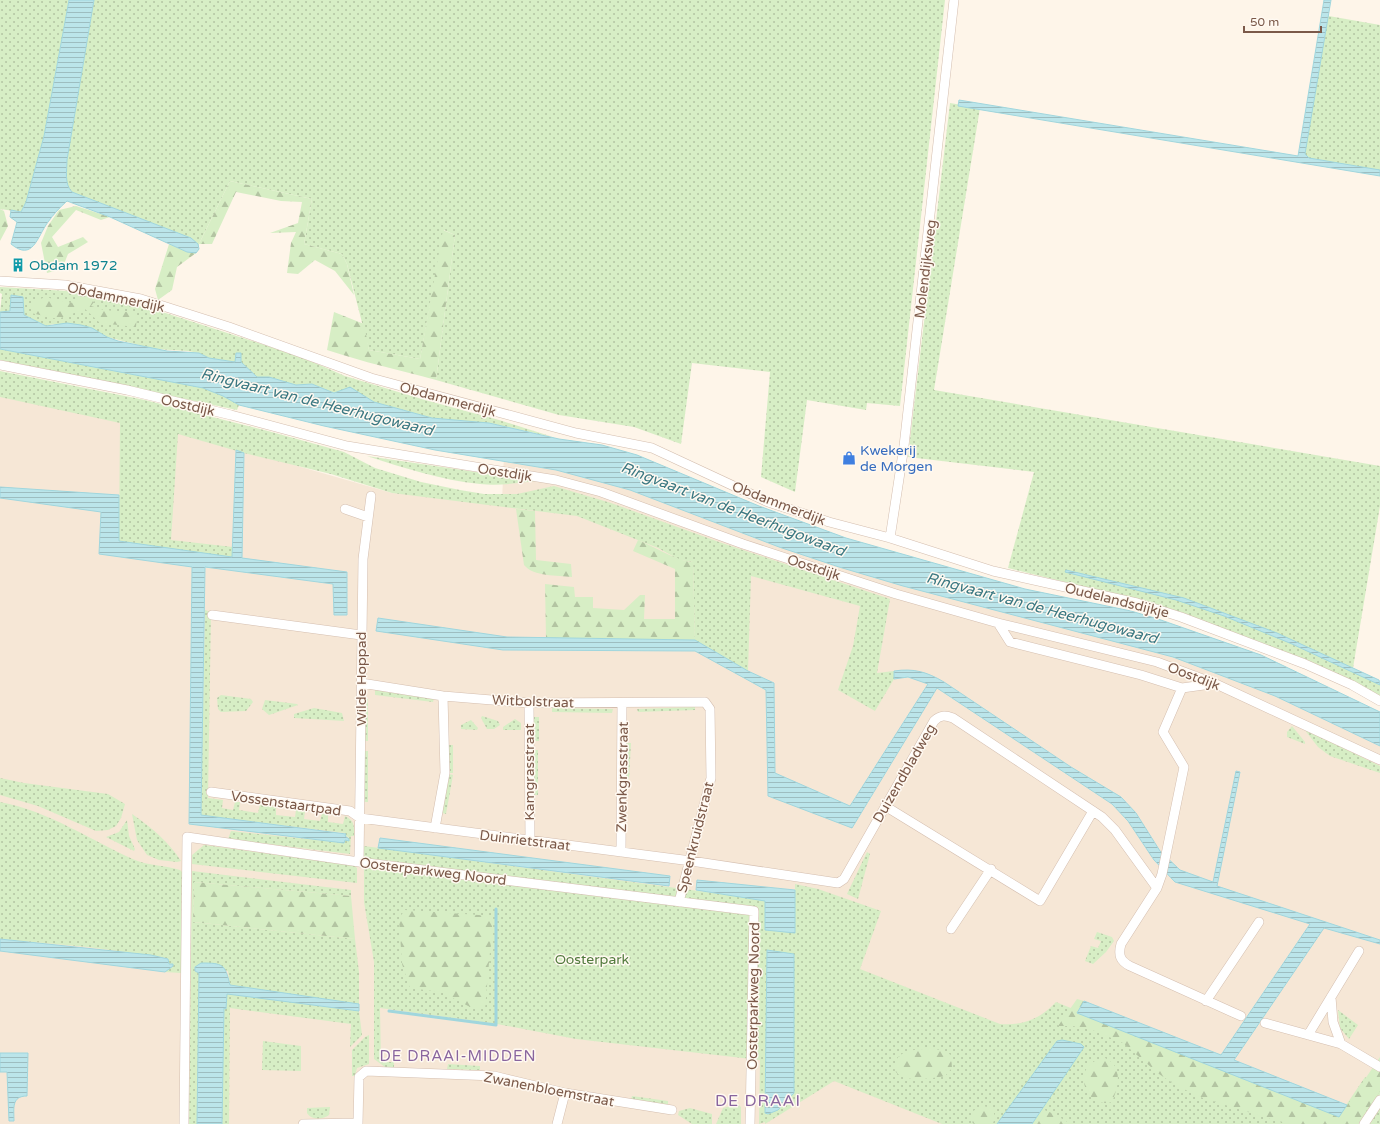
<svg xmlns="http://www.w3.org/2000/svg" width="1380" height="1124" font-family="'Varela Round',sans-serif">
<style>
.residential{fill:#f6e7d6}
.grass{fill:url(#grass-dots)}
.forest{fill:url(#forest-firs)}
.water{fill:url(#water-rules);stroke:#a0d6dd}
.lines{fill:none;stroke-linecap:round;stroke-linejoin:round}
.stream{stroke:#a0d6dd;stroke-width:3}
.minor-casing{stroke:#d4beaf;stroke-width:10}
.minor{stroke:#fff;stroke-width:9}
.labels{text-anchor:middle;stroke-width:3;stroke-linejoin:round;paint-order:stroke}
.culture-label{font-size:14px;fill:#0d838f;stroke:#fff9f1;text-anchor:start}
.street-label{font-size:14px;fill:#7b5949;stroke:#fff9f1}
.shop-label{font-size:14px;fill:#366cbe;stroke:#fff9f1;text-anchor:start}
.park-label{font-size:14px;fill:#527b3d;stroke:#fff9f1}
.water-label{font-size:15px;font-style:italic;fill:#3b7882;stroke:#fff9f1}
.neighbourhood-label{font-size:15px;letter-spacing:1px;fill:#89659e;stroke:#fff9f1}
.quarter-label{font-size:16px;letter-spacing:1px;fill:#89659e;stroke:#fff9f1}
</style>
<defs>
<pattern id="grass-dots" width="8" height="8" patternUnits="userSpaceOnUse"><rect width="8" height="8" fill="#d7eec5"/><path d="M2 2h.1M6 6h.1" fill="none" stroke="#b3c4a2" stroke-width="1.8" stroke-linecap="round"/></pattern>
<pattern id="forest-firs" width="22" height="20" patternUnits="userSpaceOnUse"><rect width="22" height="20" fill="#d7eec5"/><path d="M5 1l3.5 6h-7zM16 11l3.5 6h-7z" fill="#b3c4a2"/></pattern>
<pattern id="water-rules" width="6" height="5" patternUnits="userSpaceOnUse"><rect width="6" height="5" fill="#bbe5ea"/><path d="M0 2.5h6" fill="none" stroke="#9dbdc0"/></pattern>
</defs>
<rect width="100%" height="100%" fill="#fef5e9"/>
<path class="residential" d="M 0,386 L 162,427 L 392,493 L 502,502 L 504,454 L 676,501 L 1176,647 L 1380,734 L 1380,1124 L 0,1124 Z"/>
<path class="grass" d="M 0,0 L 69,0 L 44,136 L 26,202 L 21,212 L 0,209 Z
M 94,0 L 945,0 L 900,406 L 867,403 L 866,410 L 807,400 L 795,492 L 761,477 L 770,372 L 692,363 L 681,444 L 634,427 L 559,415 L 436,380 L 455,235 L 444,230 L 420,359 L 369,350 L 347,264 L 342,254 L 304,244 L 312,199 L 230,181 L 198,246 L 191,238 L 72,192 C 64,184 67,170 67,160 Z
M 1323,15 L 1380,25 L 1380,174 L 1301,161 Z
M 950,103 L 980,108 L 934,390 L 1380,466 L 1380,506 L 1353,668 L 1380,682 L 1380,696 L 1336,673 L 1275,649 L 1134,599 L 1008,568 L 1034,472 L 908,457 Z
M 0,287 L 68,291 L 150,308 L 299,356 L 345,376 L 425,400 L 499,420 L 553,437 L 489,423 L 432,418 L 374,402 C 356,395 357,383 335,393 L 312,384 L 296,385 L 269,377 L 257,377 L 241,362 L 241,353 L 236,362 L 209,358 L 199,353 L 188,351 L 155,349 L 107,337 L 99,332 L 53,324 L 46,326 L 24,315 L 23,297 L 17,296 L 10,311 L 0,312 L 2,294 L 0,293 Z
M 0,349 L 203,388 L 223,396 L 239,405 L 237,410 L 0,360 Z
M 0,371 L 145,400 L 268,431 L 344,452 L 375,468 L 421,482 L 460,490 L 484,494 L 517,494 L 554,486 L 611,503 L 719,542 L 890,599 L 877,673 L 894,671 L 894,679 L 875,711 L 838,690 L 853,646 L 860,606 L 751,576 L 748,671 L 695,640 L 693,562 L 680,560 L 658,548 L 577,516 L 392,493 L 331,474 L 244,453 L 178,434 L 171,540 L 233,547 L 233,558 L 119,541 L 120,423 L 0,397 Z
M 367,456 L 537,481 C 518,483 499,486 480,484 C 441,480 404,468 367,456 Z
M 205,610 L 211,612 L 208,798 L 223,800 L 222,808 L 233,810 L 235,802 L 240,802 L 239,810 L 258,813 L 260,805 L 276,807 L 276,815 L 295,817 L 296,810 L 305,811 L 304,819 L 320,821 L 322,813 L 328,814 L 328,822 L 343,824 L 345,816 C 355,821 354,826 354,836 L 351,836 L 350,854 L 228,839 L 231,831 L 344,843 L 345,840 L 349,837 L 345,836 L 345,833 L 201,815 Z
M 375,690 L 434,698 L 433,702 L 375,695 Z
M 221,695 L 251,699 L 253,702 L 246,711 L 221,712 L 218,709 L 217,698 Z
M 364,699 L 368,699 L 368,741 L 364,741 Z
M 265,700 L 297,704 L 298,705 L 269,715 L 262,709 Z
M 695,707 L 695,710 L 638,712 L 637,709 Z
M 314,708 L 342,713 L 344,721 L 294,718 L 294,714 Z
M 552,708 L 613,709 L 612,713 L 552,712 Z
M 482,716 L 498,721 L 500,725 L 494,729 L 487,729 L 481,718 Z
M 534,717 L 539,717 L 539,741 L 534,741 Z
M 515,719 L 521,723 L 521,730 L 503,730 L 503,727 Z
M 471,720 L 478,728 L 477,730 L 461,729 L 461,725 Z
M 1292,726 L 1305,742 L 1305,744 L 1287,737 L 1287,732 Z
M 1304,729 L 1380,766 L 1380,773 L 1330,756 L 1318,747 Z
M 627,743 L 631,743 L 629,779 L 625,779 Z
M 449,745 L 453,745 L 453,773 L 449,773 Z
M 534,750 L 538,750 L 538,795 L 533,795 Z
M 364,751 L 368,751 L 368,802 L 364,802 Z
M 449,774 L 453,775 L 446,814 L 442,813 Z
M 0,778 L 24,783 L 108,794 L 125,804 L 121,818 L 116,826 L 108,830 L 96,831 L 38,806 L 0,795 Z
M 0,802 C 49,811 90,840 135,860 C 150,866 165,865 180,870 L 182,872 L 181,973 L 165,972 L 173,964 L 169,964 L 168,959 L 162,957 L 88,947 L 0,939 Z
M 132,814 C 151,827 169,842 181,861 L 177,862 L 159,860 L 147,855 L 137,840 Z
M 127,820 L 129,836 L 135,849 L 134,851 L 106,837 L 119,832 Z
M 204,845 L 353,865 L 357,868 L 357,883 L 192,864 L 192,855 Z
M 364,846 L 765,900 L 765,930 L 795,933 L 795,884 L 818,889 L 881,911 L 860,969 L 1000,1024 C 1023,1026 1040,1019 1056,1002 L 1338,1117 L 1365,1077 L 1380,1088 L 1380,1124 L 942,1124 L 834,1081 L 765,1124 L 765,1122 L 759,1124 L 760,1060 L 576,1039 L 497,1024 L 380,1008 L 381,1062 L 394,1062 L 394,1067 L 385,1067 L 374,1059 L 374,962 L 364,902 Z
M 867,852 L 870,854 L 858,899 L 847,894 Z
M 192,871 L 351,890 L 351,896 L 194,882 L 193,922 L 355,939 L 359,972 L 359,1004 L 230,985 L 228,971 L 201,963 L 195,967 L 195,971 L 199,973 L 197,1124 L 189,1124 Z
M 1097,932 L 1112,937 L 1114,941 L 1106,952 L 1093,964 L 1085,961 L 1091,946 L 1098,948 L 1101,941 L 1094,939 Z
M 227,994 L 359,1011 L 362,1035 L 350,1047 L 351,1024 L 230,1008 L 229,1124 L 222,1124 L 224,1008 L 226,1009 Z
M 1338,1010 L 1358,1025 L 1349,1039 L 1340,1028 Z
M 369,1035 L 369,1064 L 357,1068 L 355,1076 L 352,1076 L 352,1050 L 365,1037 Z
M 263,1041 L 301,1046 L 301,1071 L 262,1070 Z
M 448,1064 L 480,1066 L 480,1070 L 447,1069 Z
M 632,1096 L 668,1101 L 668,1105 L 631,1100 Z
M 738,1104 L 741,1107 L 741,1124 L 716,1124 L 723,1108 Z
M 330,1107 L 329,1115 C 323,1120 311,1120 307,1113 L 307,1108 Z
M 690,1108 L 712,1114 L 712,1124 L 692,1124 L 678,1115 L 679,1111 Z"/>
<path class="forest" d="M 230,181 L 312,199 L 304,244 L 342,254 L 347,264 L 354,295 L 335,271 L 315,260 L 298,274 L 287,273 L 291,243 L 296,232 L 270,233 L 298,223 L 302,202 L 281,201 L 236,192 L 212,244 L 199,244 Z
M 76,206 L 110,217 L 101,220 L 76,210 L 52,237 L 58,247 L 83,237 L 88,242 L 68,254 L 62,269 L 47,273 L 41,243 L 48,226 L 59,210 Z
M 0,209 L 4,211 L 8,226 L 0,241 Z
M 443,230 L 455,235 L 436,380 C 399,370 363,362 327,350 L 334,312 L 364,324 L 369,350 L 420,359 Z
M 169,244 L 187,252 L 196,253 L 177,267 L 172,290 L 158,300 L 155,289 Z
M 83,295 L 97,298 L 91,306 L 104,310 L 137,313 L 136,327 L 100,323 L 85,309 L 58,319 L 31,313 L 32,303 L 45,297 L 71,303 Z
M 516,509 L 535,511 L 536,560 L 571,564 L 572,577 C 557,575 534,577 524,565 Z
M 638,540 C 653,546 679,562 693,562 L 695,640 L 546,638 L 545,584 L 574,587 L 575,597 L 593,597 L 593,608 L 624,610 L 640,595 L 645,595 L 644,619 L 675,619 L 675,569 L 633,551 Z
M 194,882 L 351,896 L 355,939 L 193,922 Z
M 405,910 L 493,916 L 485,1009 L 474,1009 L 441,992 L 410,988 L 402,964 L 399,918 Z
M 1077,999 L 1084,1001 L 1078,1013 L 1339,1117 L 1380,1057 L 1380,1091 L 1357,1124 L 1286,1124 L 1203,1098 L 1177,1086 L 1159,1074 L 1123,1043 L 1095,1031 L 1073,1026 L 1058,1026 Z
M 932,1049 L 942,1050 L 951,1055 L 952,1068 L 945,1076 C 931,1078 905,1084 895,1071 C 892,1049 917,1049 932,1049 Z
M 1105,1058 C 1124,1066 1118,1088 1112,1102 C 1084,1110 1069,1063 1105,1058 Z
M 980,1106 L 989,1107 C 995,1112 997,1118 992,1124 L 974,1124 L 972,1122 L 972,1112 Z
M 1042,1109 L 1054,1114 L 1071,1124 L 1032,1124 Z"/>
<path class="water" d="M 69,0 L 94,0 L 67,160 C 67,170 64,184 72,192 L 191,238 L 198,244 L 199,249 L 196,253 L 187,252 L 110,217 L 67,201 C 60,207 53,215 48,222 C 37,237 33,262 11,244 L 17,222 L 10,217 L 11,210 L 21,212 L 26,202 L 44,136 Z
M 1324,0 L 1331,0 L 1305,154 L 1309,158 L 1380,170 L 1380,176 L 958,106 L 959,100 L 1298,156 Z
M 11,295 L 23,297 L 24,315 L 46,326 L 67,323 L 81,325 L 92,328 L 107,337 L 118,341 L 167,351 L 199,353 L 209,358 L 235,362 L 236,353 L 241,353 L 241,362 L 257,377 L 269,377 L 296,385 L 312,384 L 334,393 L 350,387 L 374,402 L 432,418 L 489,423 L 559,439 L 602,445 L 637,455 L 759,506 L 846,538 L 1025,589 L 1131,611 L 1158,619 L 1261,655 L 1380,712 L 1380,746 L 1275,696 L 1173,657 L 903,586 L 839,567 L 779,547 L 630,490 L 556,470 L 435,450 L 324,426 L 239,405 L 223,396 L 203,388 L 0,349 L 0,312 L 10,311 Z
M 236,450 L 244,453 L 242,558 L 347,572 L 347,615 L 334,615 L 333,584 L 205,567 L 201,815 L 346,834 L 345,836 L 349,839 L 349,841 L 345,840 L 344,843 L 189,824 L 192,567 L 99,554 L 101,512 L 0,498 L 0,487 L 119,495 L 119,541 L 232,557 Z
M 1066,570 L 1184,598 L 1277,633 L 1379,680 L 1380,685 L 1292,644 L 1224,616 L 1176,600 L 1065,572 Z
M 378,618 L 507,637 L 695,640 L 748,671 L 774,683 L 775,773 L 850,806 L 928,684 L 908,677 L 894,679 L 894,671 C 914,668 927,672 944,682 L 1071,767 L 1121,797 L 1136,813 L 1160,851 L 1180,870 L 1213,882 L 1236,771 L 1240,772 L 1217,886 L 1380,940 L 1380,944 L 1324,928 L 1234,1060 L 1347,1105 L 1339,1117 L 1077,1013 L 1084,1001 L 1221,1055 L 1310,924 L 1175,882 L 1154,860 L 1128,821 L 1112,804 L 937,688 L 852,828 L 768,796 L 766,690 L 695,651 L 503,650 L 376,631 Z
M 380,838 L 670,876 L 669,886 L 378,848 Z
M 697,880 L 795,890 L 795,933 L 765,930 L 765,901 L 696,890 Z
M 0,939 L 151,955 L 168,959 L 169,964 L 173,964 L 173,966 L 165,972 L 0,951 Z
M 767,950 L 794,954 L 794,1093 L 778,1110 L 768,1114 L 765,1113 Z
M 201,963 C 223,963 225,964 230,985 L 359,1004 L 359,1011 L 227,994 L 226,1009 L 224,1008 L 222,1124 L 197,1124 L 199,973 L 195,971 L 195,967 Z
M 1062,1040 L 1081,1044 L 1084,1047 L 1032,1124 L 997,1124 L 1054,1045 L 1057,1041 Z
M 0,1053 L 28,1053 L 27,1096 C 11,1096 14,1109 14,1121 L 9,1121 L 7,1072 L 0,1072 Z"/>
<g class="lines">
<path class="stream" d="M 389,1011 L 496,1025 L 496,909"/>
<g class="minor-casing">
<path id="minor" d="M 0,281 L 65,285 L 141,299 L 229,327 L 371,378 L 576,433 L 652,448 L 768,502 L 829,522 L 890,538 L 993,571 L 1137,603 L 1181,617 L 1305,664 L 1352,685 L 1380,701
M 0,365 L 127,390 L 231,415 L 347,446 L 556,480 L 601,492 L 743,544 L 896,594 L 998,623 L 1157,662 L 1216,684 L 1380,760
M 345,509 L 368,517
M 890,538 L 904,446 L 954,0
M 212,615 L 361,635
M 998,623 L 1010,642 L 1141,675 L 1182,688
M 361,683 L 443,696 L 529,703 L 705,702 L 710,709 L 711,778 L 679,902
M 1211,684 L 1182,688 L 1163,732 L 1184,767 L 1162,874 L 1157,888 L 1121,944 C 1118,955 1120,961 1130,966 L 1241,1016
M 529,703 L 530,840
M 211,792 L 350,811 L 360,818 L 691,861 L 838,883 L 844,879 L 934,721 C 940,715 945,715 953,718 L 1102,817 L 1115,830 L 1157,888
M 885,806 L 1040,901 L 1093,811
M 435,828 L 445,773 L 443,696
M 621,852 L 622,703
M 359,862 L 363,559 L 371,496
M 951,929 L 991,869
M 1331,997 L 1333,1022 L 1341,1044
M 1206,1001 L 1259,922
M 1265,1023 L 1341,1044 L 1380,1067
M 1308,1035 L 1359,951
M 184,1124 L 187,837 L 359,862 L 754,911 L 750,1124
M 303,1124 L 358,1123
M 358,1124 L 359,1077 L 366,1071 L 494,1076 L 565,1093 L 672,1110
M 557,1124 L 565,1093
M 1364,1124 L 1380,1100"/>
</g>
<use href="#minor" class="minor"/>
</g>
<defs>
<g id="building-bare" transform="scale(1.08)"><path d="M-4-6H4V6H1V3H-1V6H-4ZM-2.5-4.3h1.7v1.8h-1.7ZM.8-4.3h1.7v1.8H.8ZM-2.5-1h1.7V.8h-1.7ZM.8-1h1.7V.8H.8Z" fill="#0f9aa8" stroke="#fff9f1" stroke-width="2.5" paint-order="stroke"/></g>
<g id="shop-bare" transform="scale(1.08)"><path d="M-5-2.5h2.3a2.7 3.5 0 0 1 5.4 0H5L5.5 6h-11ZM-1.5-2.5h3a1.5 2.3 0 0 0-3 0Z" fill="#3f7fe0" stroke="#fff9f1" stroke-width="2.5" paint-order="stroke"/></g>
</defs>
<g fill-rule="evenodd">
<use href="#building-bare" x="18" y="265"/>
<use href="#shop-bare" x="849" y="458"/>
</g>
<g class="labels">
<g class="culture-label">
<text x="29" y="270">Obdam 1972</text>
</g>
<g class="street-label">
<text transform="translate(925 269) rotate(-83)" y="5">Molendijksweg</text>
<text transform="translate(116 297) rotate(12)" y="5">Obdammerdijk</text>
<text transform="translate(448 399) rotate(15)" y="5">Obdammerdijk</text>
<text transform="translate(188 405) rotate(13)" y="5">Oostdijk</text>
<text transform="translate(505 472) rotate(9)" y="5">Oostdijk</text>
<text transform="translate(779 503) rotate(21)" y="5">Obdammerdijk</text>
<text transform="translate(814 567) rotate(18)" y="5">Oostdijk</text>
<text transform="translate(1117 600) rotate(14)" y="5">Oudelandsdijkje</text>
<text transform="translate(1194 676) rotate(21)" y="5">Oostdijk</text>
<text transform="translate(361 679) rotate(-90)" y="5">Wilde Hoppad</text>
<text transform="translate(533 701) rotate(2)" y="5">Witbolstraat</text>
<text transform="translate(529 772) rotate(-90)" y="5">Kamgrasstraat</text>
<text transform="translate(904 773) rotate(-60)" y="5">Duizendbladweg</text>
<text transform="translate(622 777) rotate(-89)" y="5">Zwenkgrasstraat</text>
<text transform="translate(286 803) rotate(8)" y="5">Vossenstaartpad</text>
<text transform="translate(695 837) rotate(-76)" y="5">Speenkruidstraat</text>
<text transform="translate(525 840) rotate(7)" y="5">Duinrietstraat</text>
<text transform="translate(433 871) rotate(7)" y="5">Oosterparkweg Noord</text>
<text transform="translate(753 996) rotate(-89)" y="5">Oosterparkweg Noord</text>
<text transform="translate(549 1089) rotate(11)" y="5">Zwanenbloemstraat</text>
</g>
<g class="shop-label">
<text x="860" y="455">Kwekerij<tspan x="860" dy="16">de Morgen</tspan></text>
</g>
<g class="park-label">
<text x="592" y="964">Oosterpark</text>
</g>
<g class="water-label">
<text transform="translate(317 402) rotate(14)" y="5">Ringvaart van de Heerhugowaard</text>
<text transform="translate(733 509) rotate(21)" y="5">Ringvaart van de Heerhugowaard</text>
<text transform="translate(1042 608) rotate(15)" y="5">Ringvaart van de Heerhugowaard</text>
</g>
<g class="neighbourhood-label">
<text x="458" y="1061">DE DRAAI-MIDDEN</text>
</g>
<g class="quarter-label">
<text x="758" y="1106">DE DRAAI</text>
</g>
</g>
<path d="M1244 26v6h77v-6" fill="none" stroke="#7b5949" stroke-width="2"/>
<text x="1250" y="26" font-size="12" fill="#7b5949" stroke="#fff9f1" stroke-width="3" paint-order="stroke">50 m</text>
</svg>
